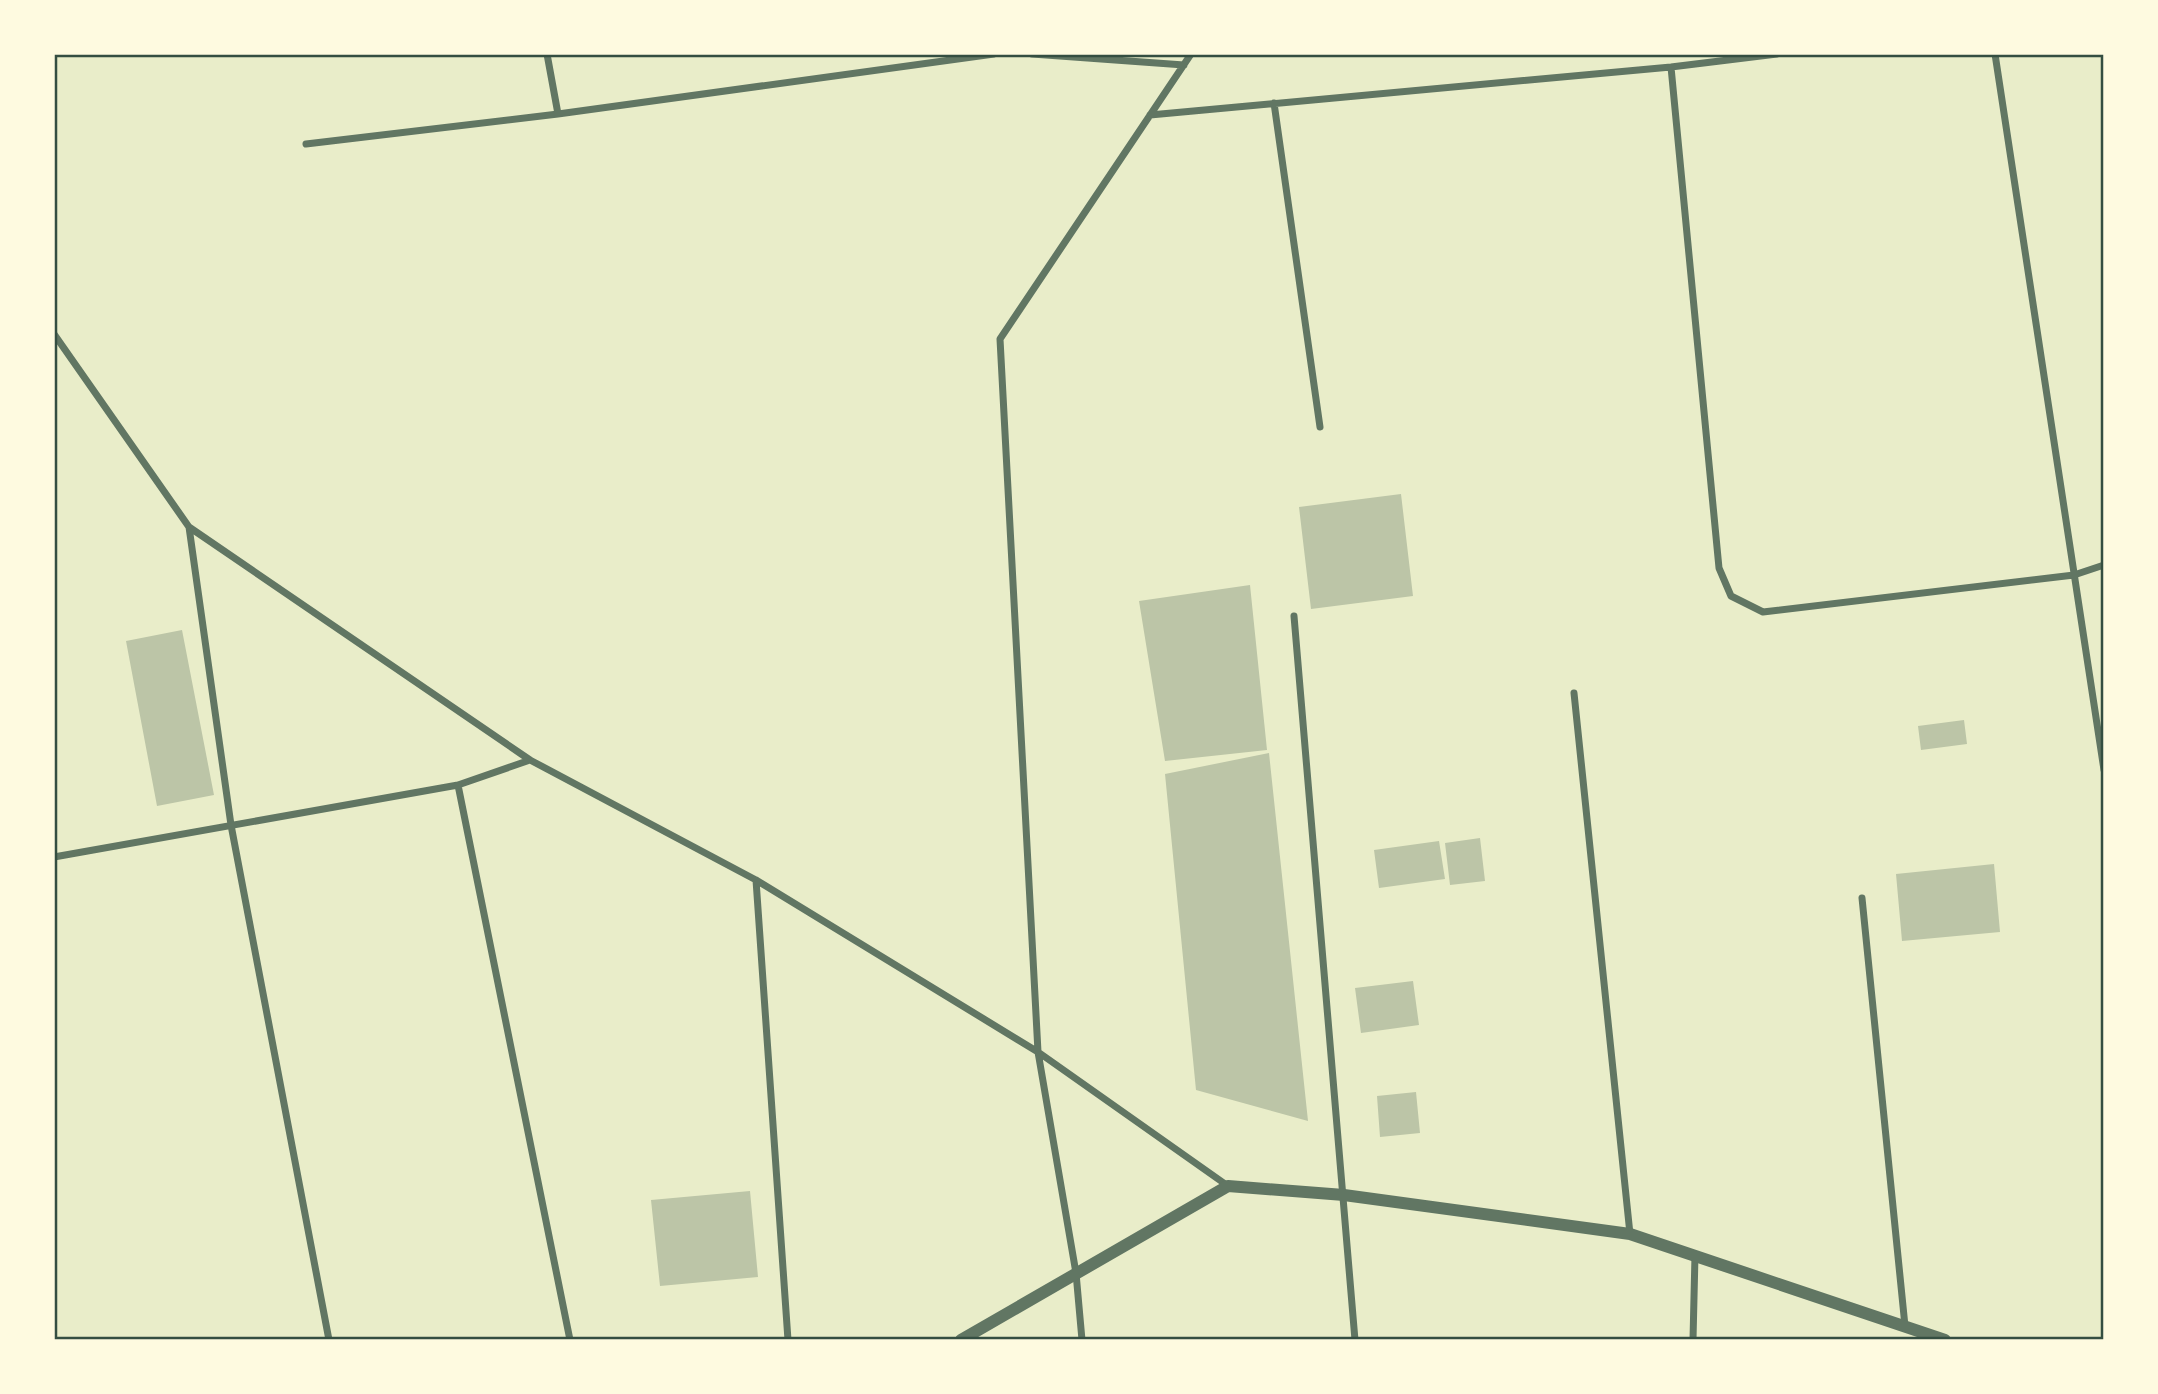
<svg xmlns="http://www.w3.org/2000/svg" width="2158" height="1394" font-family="Poppins,sans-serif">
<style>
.building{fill:#bcc5a7}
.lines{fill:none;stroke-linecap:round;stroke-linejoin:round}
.minor{stroke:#617663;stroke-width:7}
.tertiary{stroke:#617663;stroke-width:12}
.neatline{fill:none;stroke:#344e41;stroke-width:2.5}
</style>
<rect width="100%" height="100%" fill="#e9edc9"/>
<path class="building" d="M 1401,494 L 1413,596 L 1311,609 L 1299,507 Z
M 1250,585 L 1267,750 L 1165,761 L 1139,601 Z
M 182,630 L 214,795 L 157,806 L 126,641 Z
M 1964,720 L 1967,744 L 1921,750 L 1918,726 Z
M 1269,753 L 1308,1121 L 1196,1090 L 1165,774 Z
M 1480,838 L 1485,881 L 1450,885 L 1445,843 Z
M 1439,841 L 1445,879 L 1379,888 L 1374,850 Z
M 1994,864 L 2000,932 L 1902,941 L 1896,874 Z
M 1413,981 L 1419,1025 L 1361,1033 L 1355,988 Z
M 1416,1092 L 1420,1133 L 1380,1137 L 1377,1096 Z
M 750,1191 L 758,1277 L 660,1286 L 651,1200 Z"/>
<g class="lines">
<path class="minor" d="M 547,54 L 558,114
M 1032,54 L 1184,65
M 1995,54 L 2104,770
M 1671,67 L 1719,568 L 1731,596 L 1763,612 L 2074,575 L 2104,565
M 1274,103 L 1320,427
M 1150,115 L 1671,67 L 1777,54
M 306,144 L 558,114 L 994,54
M 54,334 L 189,527 L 530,760 L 756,880 L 1038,1052 L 1228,1186
M 189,527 L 231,825 L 329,1340
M 1294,616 L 1355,1340
M 1574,693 L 1630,1234
M 458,785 L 570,1340
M 54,857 L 458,785 L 530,760
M 756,880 L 788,1340
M 1862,898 L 1905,1326
M 1082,1340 L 1076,1273 L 1038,1052 L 1000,339 L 1191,54
M 1693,1340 L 1695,1255"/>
<path class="tertiary" d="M 961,1340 L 1228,1186 L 1344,1195 L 1630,1234 L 1945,1340"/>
</g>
<rect width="2158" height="1394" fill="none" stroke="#fefae0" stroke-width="112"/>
<rect x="56" y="56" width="2046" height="1282" class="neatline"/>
</svg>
